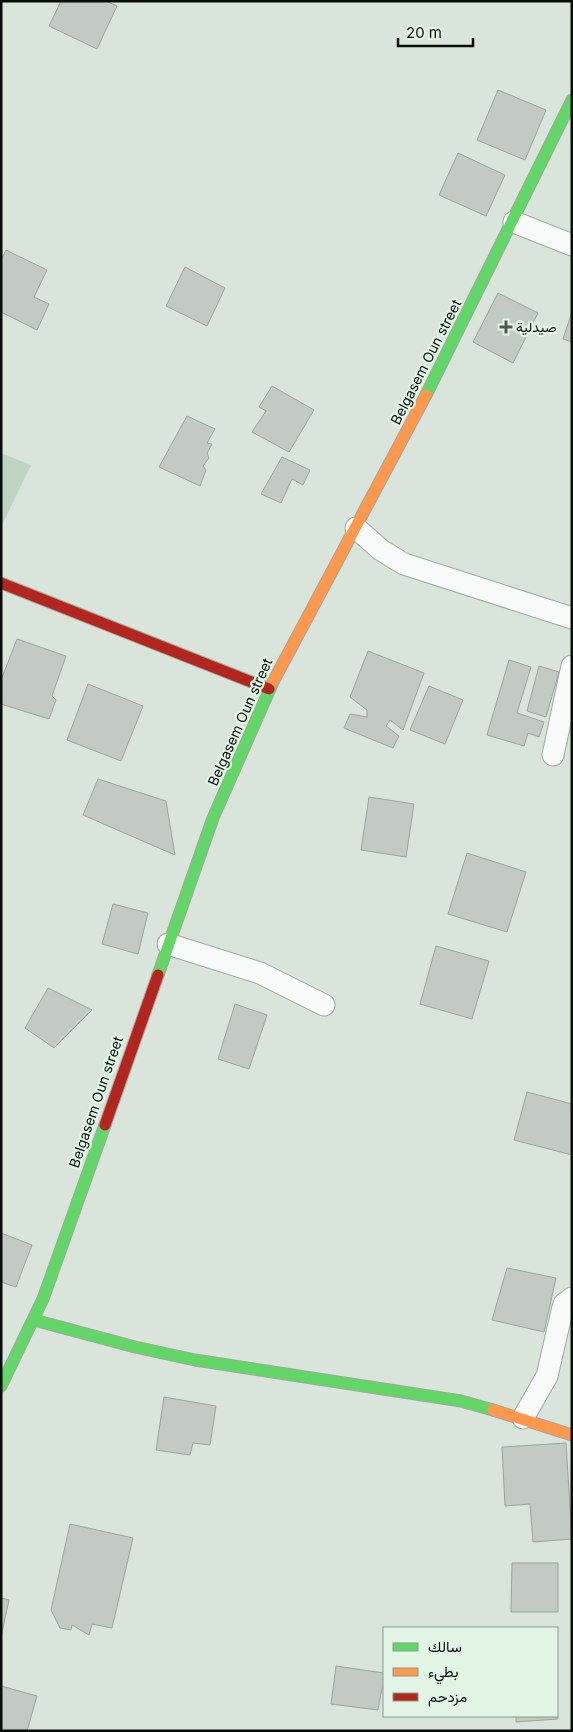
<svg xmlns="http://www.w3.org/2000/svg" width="573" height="1732" font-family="Inter,Vazirmatn,sans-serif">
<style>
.green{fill:#bcd4c1}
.building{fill:#c1cac3;stroke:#9ba39c}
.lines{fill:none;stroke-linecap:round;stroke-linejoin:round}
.street-casing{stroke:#9fa7a1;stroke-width:23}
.fast-casing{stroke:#9fa7a1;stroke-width:13}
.slow-casing{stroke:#9fa7a1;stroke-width:13}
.jam-casing{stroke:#9fa7a1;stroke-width:13}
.street{stroke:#f9fbfa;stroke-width:21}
.fast{stroke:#63d668;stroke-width:11}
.slow{stroke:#ff974d;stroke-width:11}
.jam{stroke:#b3261e;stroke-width:11}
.poi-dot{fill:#505852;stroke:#e2f5e5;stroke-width:2}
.labels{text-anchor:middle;stroke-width:4.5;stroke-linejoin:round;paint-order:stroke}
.poi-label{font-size:14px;fill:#070d09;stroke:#e2f5e5;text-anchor:start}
.street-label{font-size:14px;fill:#070d09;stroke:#e2f5e5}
</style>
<rect width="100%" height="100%" fill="#d9e4db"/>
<path class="green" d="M 1,453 L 31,465 L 1,527 Z"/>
<path class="building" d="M 61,1 L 106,1 L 117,6 L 97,49 L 49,26 Z
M 498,90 L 546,110 L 525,160 L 477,140 Z
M 458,153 L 505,175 L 486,216 L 439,195 Z
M 6,250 L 47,270 L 34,297 L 49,304 L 37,330 L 1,312 L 1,260 Z
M 185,267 L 225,288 L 207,326 L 166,306 Z
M 498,293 L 538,313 L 513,363 L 473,342 Z
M 572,312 L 572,342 L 563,339 Z
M 272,386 L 314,410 L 289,452 L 252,432 L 266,411 L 259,407 Z
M 187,416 L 215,429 L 207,443 L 212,444 L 207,453 L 209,458 L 203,466 L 206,470 L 200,486 L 159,467 Z
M 282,457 L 310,470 L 303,485 L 292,479 L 281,503 L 261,494 Z
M 17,639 L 66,656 L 52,696 L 56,700 L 49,719 L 1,704 L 1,680 Z
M 368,651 L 424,673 L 403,730 L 390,720 L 386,726 L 399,736 L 393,748 L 344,728 L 350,714 L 367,717 L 367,710 L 350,697 Z
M 509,660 L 531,667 L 517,713 L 544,722 L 539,737 L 528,733 L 524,746 L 487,735 Z
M 539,666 L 559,672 L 546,717 L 527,711 Z
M 88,684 L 143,706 L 121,761 L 67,740 Z
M 429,686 L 463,700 L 445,744 L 410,730 Z
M 98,779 L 166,801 L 175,855 L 83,815 Z
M 369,797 L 414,804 L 406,857 L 361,850 Z
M 467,853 L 526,872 L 507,932 L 448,914 Z
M 113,904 L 148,913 L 138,954 L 102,944 Z
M 436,946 L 489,961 L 472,1019 L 420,1004 Z
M 48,988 L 92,1010 L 54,1048 L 25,1028 Z
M 235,1004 L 267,1015 L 249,1069 L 218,1059 Z
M 527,1092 L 572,1104 L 572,1155 L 514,1140 Z
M 1,1233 L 32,1245 L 16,1287 L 1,1282 Z
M 507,1268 L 556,1278 L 544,1332 L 492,1320 Z
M 164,1397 L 216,1406 L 210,1445 L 193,1443 L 190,1455 L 156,1450 Z
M 566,1443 L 572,1539 L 533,1542 L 530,1504 L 505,1506 L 502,1447 Z
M 70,1524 L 133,1538 L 112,1628 L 92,1624 L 89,1635 L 72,1625 L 71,1630 L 60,1628 L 51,1610 Z
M 512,1563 L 558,1563 L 558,1612 L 511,1612 Z
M 1,1598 L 9,1600 L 1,1637 Z
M 336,1666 L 384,1673 L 384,1688 L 382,1688 L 378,1710 L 331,1704 Z
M 1,1686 L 37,1696 L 27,1731 L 1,1731 Z
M 557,1708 L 558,1719 L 516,1722 L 516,1716 L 557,1716 Z"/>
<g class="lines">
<g class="street-casing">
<path id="street" d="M 514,222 L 572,245
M 356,528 L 381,550 L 404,564 L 572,618
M 553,755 L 572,666
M 168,944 L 260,973 L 324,1005
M 523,1418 L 547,1376 L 562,1311 L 564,1304 L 572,1298"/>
</g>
<g class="fast-casing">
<path id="fast" d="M 426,395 L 572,100
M 158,975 L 213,818 L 273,682
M 34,1320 L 135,1347 L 195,1360 L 461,1401 L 493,1410
M 1,1386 L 43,1299 L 105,1125"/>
</g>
<g class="slow-casing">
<path id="slow" d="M 273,682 L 426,395
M 493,1410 L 572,1435"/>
</g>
<g class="jam-casing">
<path id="jam" d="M 1,583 L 269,689
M 105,1125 L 158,975"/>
</g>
<use href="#street" class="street"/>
<use href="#fast" class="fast"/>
<use href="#slow" class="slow"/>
<use href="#jam" class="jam"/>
</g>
<path class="poi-dot" d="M503.5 319.5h5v5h5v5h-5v5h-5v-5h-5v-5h5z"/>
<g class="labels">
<g class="poi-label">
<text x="516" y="332">صيدلية</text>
</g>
<g class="street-label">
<text transform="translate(426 362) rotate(-63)" y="5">Belgasem Oun street</text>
<text transform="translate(240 722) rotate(-66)" y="5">Belgasem Oun street</text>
<text transform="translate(96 1102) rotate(-71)" y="5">Belgasem Oun street</text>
</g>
</g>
<rect width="573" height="1732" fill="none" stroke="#070d09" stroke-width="5"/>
<rect x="383" y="1627" width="175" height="90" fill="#e2f5e5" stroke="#8a988d"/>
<rect x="393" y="1643" width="25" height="8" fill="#63d668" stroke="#8a988d"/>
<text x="428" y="1652" font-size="15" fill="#070d09">سالك</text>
<rect x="393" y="1668" width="25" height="8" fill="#ff974d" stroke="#8a988d"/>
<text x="428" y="1677" font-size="15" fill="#070d09">بطيء</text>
<rect x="393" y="1693" width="25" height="8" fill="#b3261e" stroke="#8a988d"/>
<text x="428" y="1702" font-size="15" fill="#070d09">مزدحم</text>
<path d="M398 38v8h75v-8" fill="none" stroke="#070d09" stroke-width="2.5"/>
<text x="406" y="38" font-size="15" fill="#070d09" stroke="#e2f5e5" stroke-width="4" paint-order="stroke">20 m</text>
</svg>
